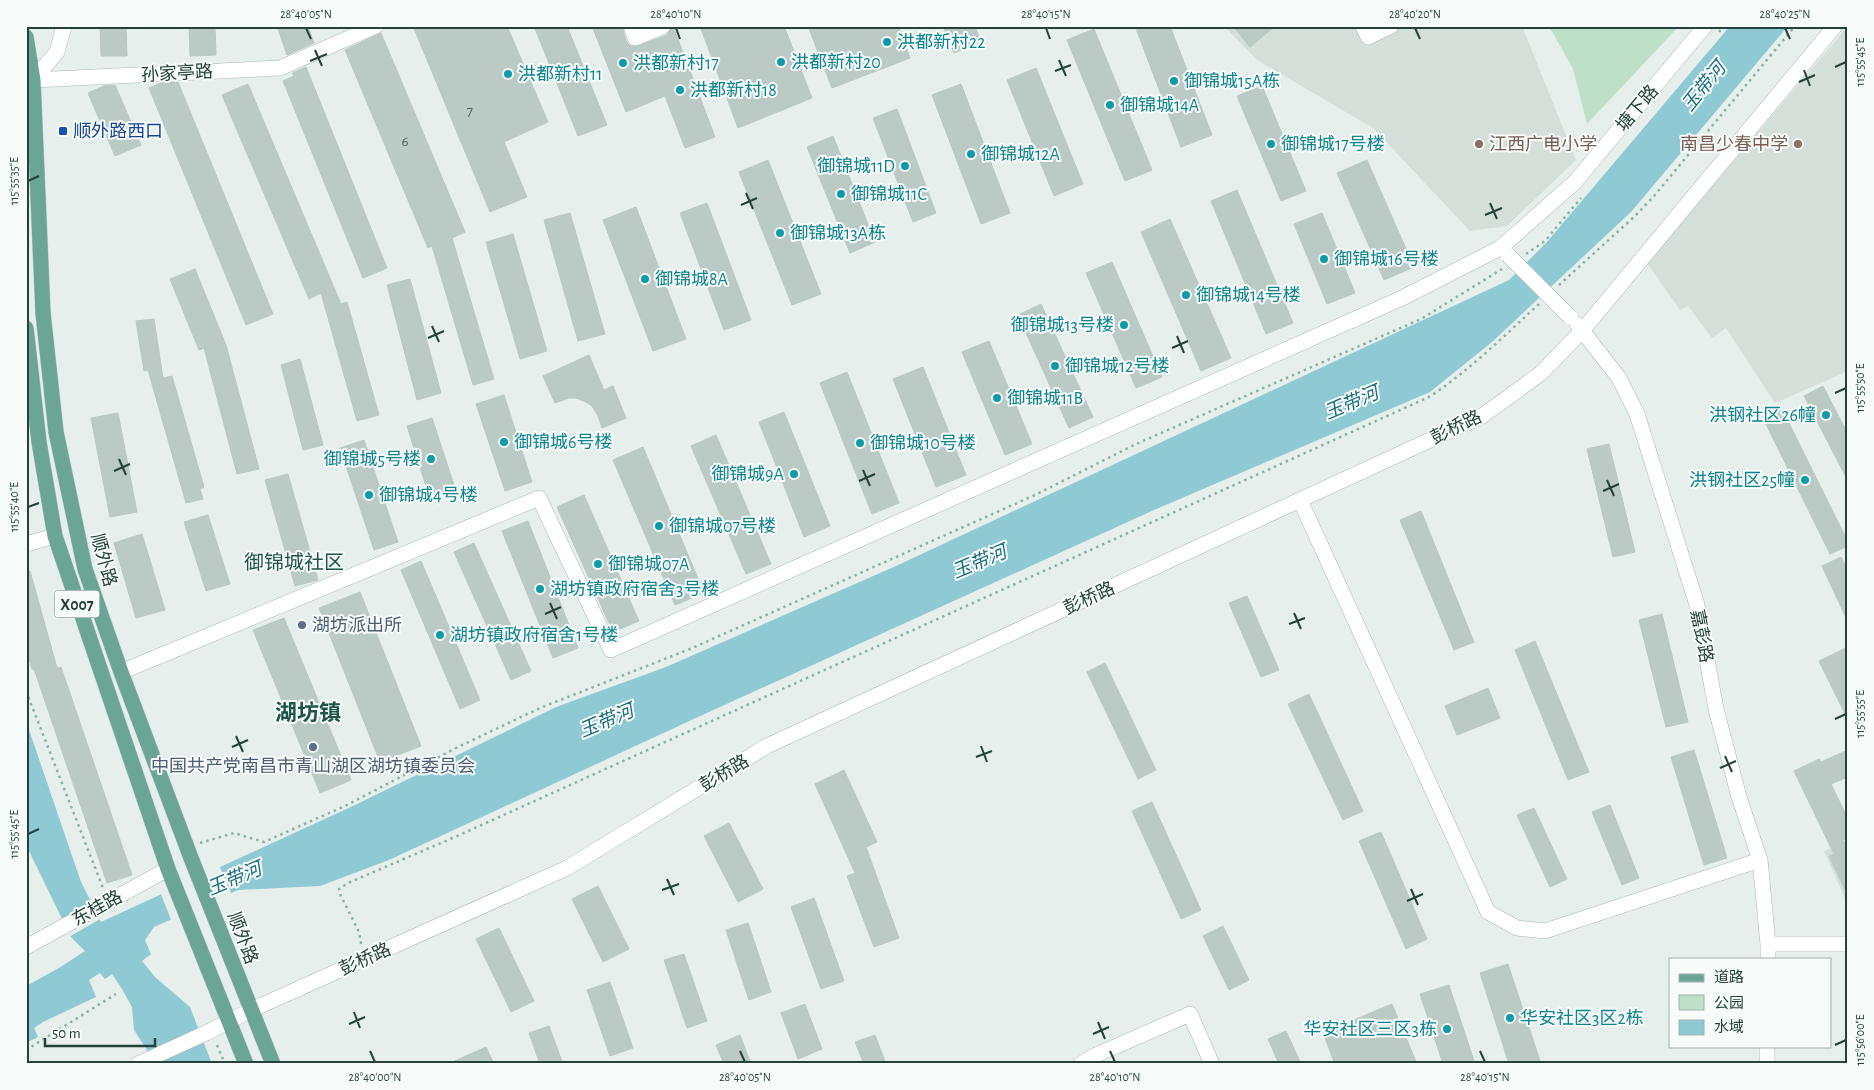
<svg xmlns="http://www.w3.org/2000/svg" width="1874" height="1090" font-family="'Alegreya Sans','Noto Sans SC',sans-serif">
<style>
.built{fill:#d4dfda}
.green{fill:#bfe0c8}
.water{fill:#8ec9d4}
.pier{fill:#e6efeb}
.building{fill:#bbcac4;stroke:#b8c9c2}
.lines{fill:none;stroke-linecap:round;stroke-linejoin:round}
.minor-casing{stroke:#a8b8b2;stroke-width:16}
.major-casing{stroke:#c2cac8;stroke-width:16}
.path{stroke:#86b3a5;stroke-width:2.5;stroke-dasharray:2.5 4;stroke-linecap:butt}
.minor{stroke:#fff;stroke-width:15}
.major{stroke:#6aa596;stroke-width:15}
.minor-bridge-casing{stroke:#a8b8b2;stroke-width:16;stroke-linecap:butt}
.minor-bridge{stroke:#fff;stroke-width:15}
.ticks{fill:none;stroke:#24423a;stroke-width:2}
.culture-dot{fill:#0f9aa8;stroke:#f7fbf9;stroke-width:2}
.transit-dot{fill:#1a4fb4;stroke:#f7fbf9;stroke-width:2}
.education-dot{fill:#8d6e63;stroke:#f7fbf9;stroke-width:2}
.service-dot{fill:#5c6f8a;stroke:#f7fbf9;stroke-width:2}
.labels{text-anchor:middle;stroke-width:4;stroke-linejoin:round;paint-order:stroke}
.number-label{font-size:15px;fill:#4a645c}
.shield{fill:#f7fbf9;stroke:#637a73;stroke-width:1}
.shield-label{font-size:16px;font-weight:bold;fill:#24423a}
.culture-label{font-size:18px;fill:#0d838f;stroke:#f7fbf9;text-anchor:start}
.street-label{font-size:18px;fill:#24423a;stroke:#f7fbf9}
.transit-label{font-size:18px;fill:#164399;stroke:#f7fbf9;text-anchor:start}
.education-label{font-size:18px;fill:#785e54;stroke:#f7fbf9;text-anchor:start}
.service-label{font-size:18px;fill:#4e5e75;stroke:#f7fbf9;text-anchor:start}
.water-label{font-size:19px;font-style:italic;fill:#1c6f80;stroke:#f7fbf9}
.quarter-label{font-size:20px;fill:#1f5548;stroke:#f7fbf9}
.district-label{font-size:22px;font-weight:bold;fill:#1f5548;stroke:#f7fbf9}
.neatline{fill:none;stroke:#24423a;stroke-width:2}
.ticks-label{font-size:12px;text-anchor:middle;fill:#24423a}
</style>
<rect width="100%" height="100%" fill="#e6efeb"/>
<path class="built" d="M 1224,26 L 1522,26 L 1576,160 L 1507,226 L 1470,231 L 1373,128 L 1257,60 Z
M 1848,26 L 1848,371 L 1775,403 L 1726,328 L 1712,338 L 1688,306 L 1680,310 L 1647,263 Z
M 1848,840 L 1848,905 L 1824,851 Z"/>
<path class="green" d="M 1549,26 L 1679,26 L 1587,124 L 1573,69 Z"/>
<path class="water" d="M 1730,26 L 1788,26 L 1631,212 L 1492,342 L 1430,392 L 1154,510 L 698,717 L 389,860 L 320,886 L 238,890 L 154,927 L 145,940 L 151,954 L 142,961 L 155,977 L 190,1007 L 212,1064 L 156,1064 L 134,1030 L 132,1007 L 122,989 L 112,974 L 105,979 L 100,973 L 89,980 L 96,997 L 43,1022 L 34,1028 L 38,1037 L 26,1043 L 26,986 L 59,968 L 85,951 L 71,937 L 26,845 L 26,721 L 81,882 L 101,922 L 355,805 L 556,707 L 666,667 L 896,566 L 1509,280 L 1547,242 Z"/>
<path class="pier" d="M 219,865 L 232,895 L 172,922 L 160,892 Z
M 95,904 L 102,918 L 69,937 L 62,923 Z"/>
<path class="building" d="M 100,26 L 126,26 L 127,56 L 101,56 Z
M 189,26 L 215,26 L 216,55 L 190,56 Z
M 277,26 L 308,26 L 314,43 L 287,55 Z
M 413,26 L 507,26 L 548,122 L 504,142 L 527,197 L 490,212 Z
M 534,26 L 567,26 L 607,125 L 578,136 Z
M 592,26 L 622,26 L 626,41 L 629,45 L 634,47 L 667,35 L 673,26 L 715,137 L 685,148 L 665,96 L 626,112 Z
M 700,26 L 784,26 L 812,98 L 738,128 Z
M 808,26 L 898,26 L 910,58 L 832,88 Z
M 943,26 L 975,26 L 981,42 L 954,53 Z
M 1135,26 L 1170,26 L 1212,135 L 1181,147 Z
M 1233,26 L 1275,26 L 1250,47 Z
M 1094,29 L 1152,170 L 1125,181 L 1067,40 Z
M 381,33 L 465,232 L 452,238 L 494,379 L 473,385 L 432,246 L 428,248 L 345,50 Z
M 306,67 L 387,268 L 363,278 L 283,81 L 294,76 L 292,73 Z
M 1036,68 L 1083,184 L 1054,196 L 1007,80 Z
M 178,82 L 273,314 L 246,325 L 149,88 L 160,83 Z
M 248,84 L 341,304 L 347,302 L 379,415 L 357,421 L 321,293 L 309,299 L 222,95 Z
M 961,84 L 1010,213 L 981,224 L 932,95 Z
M 115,85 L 141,145 L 115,156 L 88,93 L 104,86 Z
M 1262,86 L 1306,191 L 1281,201 L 1237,96 Z
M 897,109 L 936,213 L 913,222 L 873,118 Z
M 833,136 L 875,242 L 850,253 L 807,147 Z
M 768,160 L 821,294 L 792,305 L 739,172 Z
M 1367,160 L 1414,267 L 1384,280 L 1337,173 Z
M 1237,190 L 1293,323 L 1266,334 L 1211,201 Z
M 707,203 L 751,320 L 724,330 L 680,213 Z
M 636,207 L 686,339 L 653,351 L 603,220 Z
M 570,213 L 605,334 L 578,341 L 544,220 Z
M 1322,213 L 1355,293 L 1327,304 L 1294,224 Z
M 1170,219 L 1231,358 L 1201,371 L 1141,232 Z
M 513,234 L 547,351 L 520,359 L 486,242 Z
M 1112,262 L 1162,377 L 1136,388 L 1086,273 Z
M 195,269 L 226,345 L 259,469 L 237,474 L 204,348 L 199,350 L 170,279 Z
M 410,279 L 441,393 L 417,400 L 387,285 Z
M 1041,304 L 1093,417 L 1069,428 L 1018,315 Z
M 154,319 L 163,378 L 172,376 L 204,487 L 200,489 L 203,499 L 186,503 L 148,370 L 144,371 L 136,321 Z
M 989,341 L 1032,444 L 1005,455 L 962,352 Z
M 589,355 L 604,390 L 613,386 L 626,418 L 602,428 L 598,416 L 592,406 L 586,402 L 576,398 L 569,398 L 555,403 L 543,376 Z
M 300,359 L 323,445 L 303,450 L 281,365 Z
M 923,367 L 966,475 L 936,487 L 893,379 Z
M 847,372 L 899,503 L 872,514 L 820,383 Z
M 1823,386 L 1848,434 L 1848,481 L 1804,396 Z
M 504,395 L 532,482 L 505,491 L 476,404 Z
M 1782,409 L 1848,542 L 1848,546 L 1830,554 L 1763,418 Z
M 784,412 L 830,526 L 804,537 L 759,422 Z
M 118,413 L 137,512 L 110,517 L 91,418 Z
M 432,418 L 456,491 L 430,499 L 407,426 Z
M 716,435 L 771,564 L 746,574 L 691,446 Z
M 364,440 L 398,542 L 374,550 L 340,448 Z
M 1609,444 L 1635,552 L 1613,557 L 1587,449 Z
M 643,447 L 704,593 L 675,605 L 613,460 Z
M 288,474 L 318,580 L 295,586 L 265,480 Z
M 584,495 L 639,621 L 613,632 L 557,507 Z
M 1421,511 L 1474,642 L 1454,650 L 1400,520 Z
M 208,515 L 230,584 L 206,591 L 184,522 Z
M 528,521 L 578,648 L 553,658 L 502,531 Z
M 142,534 L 165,610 L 136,618 L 114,543 Z
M 474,543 L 531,671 L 511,680 L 454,552 Z
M 1841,557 L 1848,571 L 1848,622 L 1822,566 Z
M 421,561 L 480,700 L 460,709 L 401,570 Z
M 30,571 L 57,668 L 61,667 L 132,875 L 107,883 L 34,669 L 32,669 L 26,650 L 26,572 Z
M 360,592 L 421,746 L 380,762 L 319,608 Z
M 1247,596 L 1279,670 L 1261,677 L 1229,603 Z
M 1662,614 L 1688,722 L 1666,727 L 1639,620 Z
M 284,618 L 351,780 L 320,793 L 253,630 Z
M 1535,641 L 1589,772 L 1568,780 L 1515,650 Z
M 1848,647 L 1848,720 L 1819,661 Z
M 1105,663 L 1156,770 L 1138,779 L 1087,672 Z
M 1488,688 L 1500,718 L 1457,735 L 1445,706 Z
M 1309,694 L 1363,811 L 1343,820 L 1288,704 Z
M 1694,750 L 1727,858 L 1704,865 L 1671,757 Z
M 1848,750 L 1848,777 L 1831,784 L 1848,819 L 1848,838 L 1843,840 L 1848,849 L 1848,896 L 1829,856 L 1834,854 L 1794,771 L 1819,759 L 1821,762 Z
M 844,770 L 877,842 L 866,847 L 899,938 L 874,947 L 847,876 L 855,873 L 815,784 Z
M 1152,802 L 1201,910 L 1181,919 L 1132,811 Z
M 1610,805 L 1639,878 L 1622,885 L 1592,812 Z
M 1534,808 L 1567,879 L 1550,887 L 1517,815 Z
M 729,823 L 763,889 L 738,902 L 704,836 Z
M 1381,832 L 1427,939 L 1406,949 L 1359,841 Z
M 598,886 L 629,949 L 603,962 L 572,899 Z
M 814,898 L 844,981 L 821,989 L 791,907 Z
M 748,923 L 771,992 L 749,1000 L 726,930 Z
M 1223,926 L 1249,980 L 1229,990 L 1203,936 Z
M 499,928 L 534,1001 L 511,1012 L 476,939 Z
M 684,954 L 707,1021 L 687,1028 L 664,960 Z
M 1508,964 L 1541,1064 L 1509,1064 L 1480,973 Z
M 610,982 L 633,1048 L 610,1056 L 587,990 Z
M 1449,985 L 1475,1064 L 1443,1064 L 1420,994 Z
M 805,1004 L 822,1049 L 798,1059 L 781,1013 Z
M 1392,1004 L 1417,1064 L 1335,1064 L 1323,1033 Z
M 549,1026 L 563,1064 L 540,1064 L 529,1033 Z
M 1286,1031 L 1301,1064 L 1279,1064 L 1268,1039 Z
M 740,1035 L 751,1064 L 724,1064 L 716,1045 Z
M 875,1035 L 886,1064 L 864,1064 L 855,1042 Z
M 486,1047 L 494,1064 L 448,1064 Z"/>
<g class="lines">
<g class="minor-casing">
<path id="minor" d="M 631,26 L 635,38 L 663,26
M 1363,26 L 1368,37 L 1391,26
M 33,80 L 280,68 L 376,26
M 33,80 L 57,52 L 64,26
M 1577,324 L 1619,378 L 1637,414 L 1697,605 L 1716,709 L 1739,797 L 1760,860 L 1768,944 L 1768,959
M 1300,500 L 1488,912 L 1517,928 L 1545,931 L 1760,860
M 26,544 L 55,536
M 121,672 L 539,498 L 611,650 L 1400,299 L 1500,248 L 1575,182 L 1705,26
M 1768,944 L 1848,944
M 26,947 L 168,869
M 138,1064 L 206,1033 L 251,1010 L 567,868 L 767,746 L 1482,416 L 1540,374 L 1582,331 L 1835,26
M 1081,1064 L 1096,1055 L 1190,1014 L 1212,1064
M 1767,1064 L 1767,1046"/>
</g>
<g class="major-casing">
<path id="major" d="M 26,37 L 33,80 L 43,313 L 56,432 L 85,569 L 121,672 L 191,858 L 273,1064
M 26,328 L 39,442 L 55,536 L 168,869 L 246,1064"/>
</g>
<path class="path" d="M 1719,32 L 1724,26
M 1526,254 L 1545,241 L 1581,198
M 1559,285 L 1635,216 L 1654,196 L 1795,26
M 26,691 L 103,888
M 200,843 L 234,833 L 264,842 L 345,806 L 458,747 L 540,708 L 690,649 L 1035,495 L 1136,444 L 1421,319 L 1502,269
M 361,944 L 359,932 L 341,896 L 339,889 L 348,883 L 455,837 L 1429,397 C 1469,371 1504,336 1539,304
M 217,1045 L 225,1064
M 26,1050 L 116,994"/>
<use href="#minor" class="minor"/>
<use href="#major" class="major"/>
<g class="minor-bridge-casing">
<path id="minor-bridge" d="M 1508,255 L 1570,317"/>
</g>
<use href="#minor-bridge" class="minor-bridge"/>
</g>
<path class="ticks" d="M 306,28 L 311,39M 676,28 L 680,39M 1046,28 L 1050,39M 1415,28 L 1420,39M 1785,28 L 1790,39M 315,50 L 322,66M 1059,60 L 1066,76M 310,61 L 327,54M 1835,67 L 1846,62M 1804,70 L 1810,86M 1055,71 L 1071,65M 1799,82 L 1815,75M 28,181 L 39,176M 746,193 L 753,209M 1490,203 L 1497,219M 741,205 L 757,198M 1485,215 L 1502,208M 432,326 L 439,342M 1177,336 L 1184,353M 428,338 L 444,331M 1172,348 L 1188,341M 1835,393 L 1846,388M 119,459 L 126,475M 863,470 L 870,486M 114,471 L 130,464M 1607,480 L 1614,496M 859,481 L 875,474M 1603,491 L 1619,484M 28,507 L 39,503M 550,603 L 557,619M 1294,613 L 1301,629M 545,614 L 561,607M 1289,624 L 1305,618M 1835,719 L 1846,714M 236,736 L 243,752M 981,746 L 987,762M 232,747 L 248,740M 1725,756 L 1732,772M 976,757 L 992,751M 1720,768 L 1736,761M 28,834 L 39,829M 667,879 L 674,895M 1411,889 L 1418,905M 662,890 L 679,884M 1407,901 L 1423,894M 354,1012 L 360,1028M 1098,1022 L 1105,1039M 349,1024 L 365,1017M 1093,1034 L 1109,1027M 1835,1045 L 1846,1040M 370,1051 L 375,1062M 740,1051 L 745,1062M 1110,1051 L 1115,1062M 1480,1051 L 1485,1062"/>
<g class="culture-dot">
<circle cx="887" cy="42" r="5"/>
<circle cx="781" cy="62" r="5"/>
<circle cx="623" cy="63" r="5"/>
<circle cx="508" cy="74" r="5"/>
<circle cx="1174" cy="81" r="5"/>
<circle cx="680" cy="90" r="5"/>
<circle cx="1110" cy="105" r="5"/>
<circle cx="1271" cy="144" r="5"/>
<circle cx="971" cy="154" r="5"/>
<circle cx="905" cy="166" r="5"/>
<circle cx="841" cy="194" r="5"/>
<circle cx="780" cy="233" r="5"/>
<circle cx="1324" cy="259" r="5"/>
<circle cx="645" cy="279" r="5"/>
<circle cx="1186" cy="295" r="5"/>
<circle cx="1124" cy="325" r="5"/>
<circle cx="1055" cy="366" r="5"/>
<circle cx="997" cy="398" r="5"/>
<circle cx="1826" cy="415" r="5"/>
<circle cx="504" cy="442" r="5"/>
<circle cx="860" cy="443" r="5"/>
<circle cx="431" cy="459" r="5"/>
<circle cx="794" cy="474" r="5"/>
<circle cx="1805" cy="480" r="5"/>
<circle cx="369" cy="495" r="5"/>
<circle cx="659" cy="526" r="5"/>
<circle cx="598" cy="564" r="5"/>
<circle cx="540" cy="589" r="5"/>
<circle cx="440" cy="635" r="5"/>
<circle cx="1510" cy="1018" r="5"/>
<circle cx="1447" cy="1029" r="5"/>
</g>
<rect class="transit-dot" x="58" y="126" width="10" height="10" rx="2.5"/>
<g class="education-dot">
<circle cx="1479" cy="144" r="5"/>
<circle cx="1798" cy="144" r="5"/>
</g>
<g class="service-dot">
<circle cx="302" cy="625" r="5"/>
<circle cx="313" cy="747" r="5"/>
</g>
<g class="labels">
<g class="number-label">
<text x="470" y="116">7</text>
<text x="405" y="146">6</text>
</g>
<rect class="shield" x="54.5" y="590.5" width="45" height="27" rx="4"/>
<g class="shield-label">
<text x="77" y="610">X007</text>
</g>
<g class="culture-label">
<text x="897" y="48">洪都新村22</text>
<text x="791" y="68">洪都新村20</text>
<text x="633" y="69">洪都新村17</text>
<text x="518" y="80">洪都新村11</text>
<text x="1184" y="87">御锦城15A栋</text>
<text x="690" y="96">洪都新村18</text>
<text x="1120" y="111">御锦城14A</text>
<text x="1281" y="150">御锦城17号楼</text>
<text x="981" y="160">御锦城12A</text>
<text x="895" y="172" text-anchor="end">御锦城11D</text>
<text x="851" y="200">御锦城11C</text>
<text x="790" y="239">御锦城13A栋</text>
<text x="1334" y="265">御锦城16号楼</text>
<text x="655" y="285">御锦城8A</text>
<text x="1196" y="301">御锦城14号楼</text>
<text x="1114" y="331" text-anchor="end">御锦城13号楼</text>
<text x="1065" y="372">御锦城12号楼</text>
<text x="1007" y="404">御锦城11B</text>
<text x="1816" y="421" text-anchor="end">洪钢社区26幢</text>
<text x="514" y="448">御锦城6号楼</text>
<text x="870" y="449">御锦城10号楼</text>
<text x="421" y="465" text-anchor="end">御锦城5号楼</text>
<text x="784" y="480" text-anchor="end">御锦城9A</text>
<text x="1795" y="486" text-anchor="end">洪钢社区25幢</text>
<text x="379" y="501">御锦城4号楼</text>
<text x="669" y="532">御锦城07号楼</text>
<text x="608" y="570">御锦城07A</text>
<text x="550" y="595">湖坊镇政府宿舍3号楼</text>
<text x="450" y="641">湖坊镇政府宿舍1号楼</text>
<text x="1520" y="1024">华安社区3区2栋</text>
<text x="1437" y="1035" text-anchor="end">华安社区三区3栋</text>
</g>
<g class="street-label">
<text transform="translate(177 73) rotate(-3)" y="6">孙家亭路</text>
<text transform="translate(1637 108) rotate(-50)" y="6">塘下路</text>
<text transform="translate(1456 427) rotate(-26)" y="6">彭桥路</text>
<text transform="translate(104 560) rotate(75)" y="6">顺外路</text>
<text transform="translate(1089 598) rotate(-25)" y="6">彭桥路</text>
<text transform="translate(1702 636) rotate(79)" y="6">嘉彭路</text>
<text transform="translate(724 773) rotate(-31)" y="6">彭桥路</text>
<text transform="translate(97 908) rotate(-29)" y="6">东桂路</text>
<text transform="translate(243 938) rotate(69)" y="6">顺外路</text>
<text transform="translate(365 959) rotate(-24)" y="6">彭桥路</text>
</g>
<g class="transit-label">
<text x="73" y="137">顺外路西口</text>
</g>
<g class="education-label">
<text x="1489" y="150">江西广电小学</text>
<text x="1788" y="150" text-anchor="end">南昌少春中学</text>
</g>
<g class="service-label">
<text x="312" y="631">湖坊派出所</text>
<text x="313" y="772" text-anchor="middle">中国共产党南昌市青山湖区湖坊镇委员会</text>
</g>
<g class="water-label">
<text transform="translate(1703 86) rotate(-51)" y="7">玉带河</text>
<text transform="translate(1351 402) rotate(-23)" y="7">玉带河</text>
<text transform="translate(979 561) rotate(-23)" y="7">玉带河</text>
<text transform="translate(606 720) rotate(-23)" y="7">玉带河</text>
<text transform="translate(234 878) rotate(-23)" y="7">玉带河</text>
</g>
<g class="quarter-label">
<text x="294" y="569">御锦城社区</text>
</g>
<g class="district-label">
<text x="308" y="720">湖坊镇</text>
</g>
</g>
<rect width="1874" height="1090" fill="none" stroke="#f7fbf9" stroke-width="55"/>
<rect x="1669" y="958" width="162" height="90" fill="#f7fbf9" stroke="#a3b1ad"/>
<rect x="1679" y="974" width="25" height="8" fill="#6aa596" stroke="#a3b1ad"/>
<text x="1714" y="982" font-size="15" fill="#24423a">道路</text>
<rect x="1679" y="995" width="25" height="15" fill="#bfe0c8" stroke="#a3b1ad"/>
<text x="1714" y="1008" font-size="15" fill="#24423a">公园</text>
<rect x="1679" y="1020" width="25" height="15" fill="#8ec9d4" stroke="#a3b1ad"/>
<text x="1714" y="1032" font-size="15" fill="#24423a">水域</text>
<path d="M45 1038v8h110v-8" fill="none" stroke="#24423a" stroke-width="2.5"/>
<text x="52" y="1038" font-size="15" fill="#24423a" stroke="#f7fbf9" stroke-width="4" paint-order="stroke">50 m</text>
<rect x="28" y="28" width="1818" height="1034" class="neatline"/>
<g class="ticks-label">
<text x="306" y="18">28°40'05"N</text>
<text x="676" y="18">28°40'10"N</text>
<text x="1046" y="18">28°40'15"N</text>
<text x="1415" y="18">28°40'20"N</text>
<text x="1785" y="18">28°40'25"N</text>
<text transform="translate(1860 62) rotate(-90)" y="4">115°55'45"E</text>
<text transform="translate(14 181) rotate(-90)" y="4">115°55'35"E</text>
<text transform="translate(1860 388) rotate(-90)" y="4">115°55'50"E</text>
<text transform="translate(14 507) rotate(-90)" y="4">115°55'40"E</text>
<text transform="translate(1860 714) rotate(-90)" y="4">115°55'55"E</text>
<text transform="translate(14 834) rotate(-90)" y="4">115°55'45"E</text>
<text transform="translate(1860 1040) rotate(-90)" y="4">115°56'00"E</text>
<text x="375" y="1081">28°40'00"N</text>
<text x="745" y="1081">28°40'05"N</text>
<text x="1115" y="1081">28°40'10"N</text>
<text x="1485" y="1081">28°40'15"N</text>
</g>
</svg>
